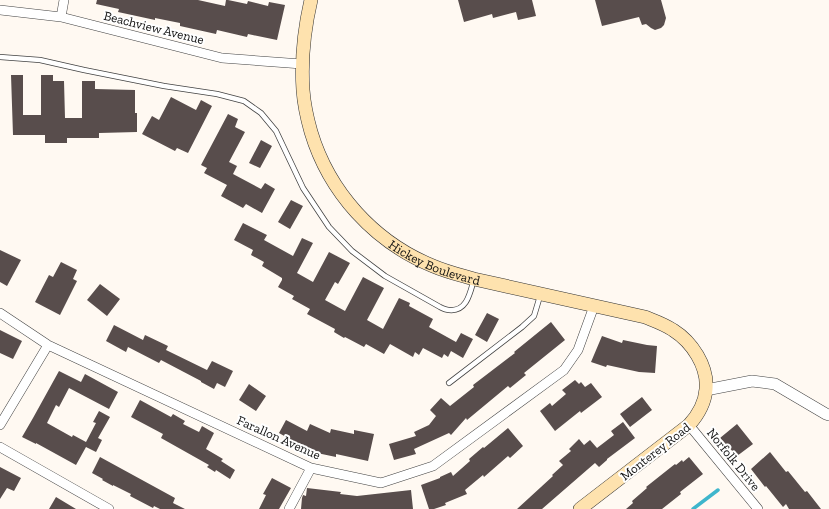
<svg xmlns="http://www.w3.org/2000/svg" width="829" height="509" font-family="'Zilla Slab',serif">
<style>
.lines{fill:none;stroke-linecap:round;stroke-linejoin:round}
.stream{stroke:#3fb6cc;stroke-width:3.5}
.building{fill:#584d4c}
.service-casing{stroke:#424242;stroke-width:6}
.minor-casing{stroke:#424242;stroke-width:10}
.tertiary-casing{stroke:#424242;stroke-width:12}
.secondary-casing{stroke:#313131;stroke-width:14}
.service{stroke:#fff;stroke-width:4.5}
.minor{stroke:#fff;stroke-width:9}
.tertiary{stroke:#fff;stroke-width:11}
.secondary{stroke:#fee2ae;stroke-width:13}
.labels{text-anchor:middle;stroke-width:4;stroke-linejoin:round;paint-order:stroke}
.street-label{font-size:13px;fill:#0f0f0f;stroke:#fff}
</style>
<rect width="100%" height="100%" fill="#fff9f2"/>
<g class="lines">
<path class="stream" d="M 693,509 L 718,490"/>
</g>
<path class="building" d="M 97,0 L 198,0 L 225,6 L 226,0 L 228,0 L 247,4 L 248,1 L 268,6 L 269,2 L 285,5 L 277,40 L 248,34 L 247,37 L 217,30 L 216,34 L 180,26 L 180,23 L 155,18 L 155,20 L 118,12 L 119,9 L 96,4 Z
M 458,0 L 532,0 L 536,16 L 518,20 L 516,12 L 493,18 L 492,14 L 464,22 Z
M 595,0 L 661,0 L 666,18 L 664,25 L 661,28 L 655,30 L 651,28 L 646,24 L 642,25 L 639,17 L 602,26 Z
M 11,75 L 23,75 L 23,115 L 41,115 L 41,75 L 53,75 L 53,81 L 64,81 L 65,118 L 82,118 L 82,81 L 95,81 L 95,89 L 135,90 L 135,113 L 137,113 L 137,132 L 99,133 L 99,138 L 67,138 L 67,143 L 45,143 L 45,135 L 13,135 Z
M 171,97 L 196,110 L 201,100 L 212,106 L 188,153 L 177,148 L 175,151 L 142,134 L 152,116 L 159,120 Z
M 228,114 L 238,119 L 235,127 L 245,132 L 229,162 L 237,166 L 233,174 L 261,189 L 265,183 L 275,189 L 262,213 L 246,204 L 243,208 L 221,196 L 227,185 L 204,173 L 207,168 L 201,165 Z
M 261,140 L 272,146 L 260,168 L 249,163 Z
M 291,200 L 303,206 L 290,229 L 278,222 Z
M 243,223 L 267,235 L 264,240 L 293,256 L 302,238 L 313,243 L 297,273 L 313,282 L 329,252 L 350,263 L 338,284 L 335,282 L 325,300 L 345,311 L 363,277 L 384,288 L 367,320 L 383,329 L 399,298 L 410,303 L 409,306 L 433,319 L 429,327 L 456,342 L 461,333 L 473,339 L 463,358 L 451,351 L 448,357 L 444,354 L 442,358 L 423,348 L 419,355 L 415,352 L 413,357 L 390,344 L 384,354 L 366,344 L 364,347 L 345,337 L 344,338 L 334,332 L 335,329 L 307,314 L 310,309 L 292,299 L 294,296 L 278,287 L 282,280 L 282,278 L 262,266 L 264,262 L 251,255 L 253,250 L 234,240 Z
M 0,250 L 21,260 L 7,286 L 0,282 Z
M 61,262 L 77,270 L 73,279 L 77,281 L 60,315 L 35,302 L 49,275 L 53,277 Z
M 100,284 L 120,299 L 107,316 L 87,300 Z
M 487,313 L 499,319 L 487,342 L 475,335 Z
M 551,322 L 565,340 L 524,373 L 526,375 L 510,388 L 508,386 L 467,420 L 466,418 L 451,435 L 449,433 L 414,449 L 416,454 L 394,460 L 389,444 L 416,436 L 414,432 L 429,425 L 436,416 L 430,410 L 441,398 L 450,406 L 474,387 L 473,385 L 515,353 L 514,352 Z
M 114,325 L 143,340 L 145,335 L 168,346 L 166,350 L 207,370 L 212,361 L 233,371 L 225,387 L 217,383 L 214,389 L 201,382 L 201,381 L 161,360 L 159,363 L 128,347 L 126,352 L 106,341 Z
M 0,330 L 22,341 L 13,359 L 0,353 Z
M 602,336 L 622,343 L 623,340 L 647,345 L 657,346 L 655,373 L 639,372 L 607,365 L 606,367 L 591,362 Z
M 59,371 L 81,382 L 85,374 L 118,392 L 109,409 L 69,388 L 59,407 L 56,405 L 47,423 L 72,437 L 73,435 L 86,442 L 96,423 L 93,422 L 99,411 L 110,417 L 98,438 L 102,440 L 96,452 L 86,447 L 76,465 L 36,443 L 36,444 L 22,437 L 33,418 Z
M 575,380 L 579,384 L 581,382 L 585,387 L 591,383 L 602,397 L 581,413 L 580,411 L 555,431 L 540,411 L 550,403 L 552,406 L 566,394 L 562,390 Z
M 249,384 L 266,396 L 256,411 L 239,400 Z
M 642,397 L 652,410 L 630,427 L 620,414 Z
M 140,400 L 171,417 L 173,414 L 185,421 L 183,424 L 199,432 L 202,426 L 214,433 L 206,449 L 223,459 L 221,461 L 235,470 L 230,479 L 216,470 L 215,472 L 207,467 L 209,465 L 161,438 L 163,434 L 131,417 Z
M 286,420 L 307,431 L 310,424 L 330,433 L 331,429 L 354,434 L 354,430 L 374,434 L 368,461 L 336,454 L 336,457 L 317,453 L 316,455 L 299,448 L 300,445 L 279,433 Z
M 623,422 L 635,438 L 607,459 L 607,460 L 599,467 L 595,463 L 542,509 L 517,509 L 553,476 L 552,475 L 563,465 L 559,461 L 571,451 L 569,449 L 579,439 L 584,445 L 590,440 L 597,448 L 614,435 L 611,431 Z
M 737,424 L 753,444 L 737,456 L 720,438 Z
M 508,428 L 523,446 L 510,458 L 508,456 L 484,477 L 483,475 L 465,490 L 467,494 L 445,503 L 446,505 L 434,509 L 429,509 L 421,485 L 440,478 L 440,477 L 451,472 L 453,476 L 470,461 L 469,459 L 483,447 L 484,448 Z
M 770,452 L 786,472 L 788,471 L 805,492 L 807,491 L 821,509 L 789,509 L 786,504 L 783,507 L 766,486 L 765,487 L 751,469 Z
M 100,457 L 175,498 L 173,503 L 185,509 L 160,509 L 154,506 L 153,508 L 130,496 L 131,494 L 113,485 L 113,486 L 102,480 L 103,479 L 92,473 Z
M 689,457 L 703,474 L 680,492 L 681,494 L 662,509 L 626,509 L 633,503 L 632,501 L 647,488 L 646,487 L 675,464 L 676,465 L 682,460 L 683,462 Z
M 0,467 L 21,478 L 14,491 L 7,488 L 0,499 Z
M 272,478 L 291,488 L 279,509 L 259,509 L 266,495 L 263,494 Z
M 307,488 L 341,492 L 340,494 L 357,496 L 411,490 L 413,509 L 301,509 L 302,498 L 303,495 L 306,496 Z
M 56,497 L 76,509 L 49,509 Z"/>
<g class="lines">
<g class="service-casing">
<path id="service" d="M 0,57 L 40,60 L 84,70 L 164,86 L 217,94 L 244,101 L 261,113 L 276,131 L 303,188 L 329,227 L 352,251 L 385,276 L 440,307 C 442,308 446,310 449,310 C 467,312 470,293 474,279
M 449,383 L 522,327 L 534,316 L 540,296"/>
</g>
<g class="minor-casing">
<path id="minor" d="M 0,10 L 61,17 L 222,58 L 302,64
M 61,17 L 64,0
M 0,313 L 48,345 L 311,468 L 381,483 L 433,466 L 564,370 L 578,350 L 594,306
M 0,425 L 48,345
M 689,425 L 758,509
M 0,447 L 109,509
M 289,509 L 311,468"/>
</g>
<g class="tertiary-casing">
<path id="tertiary" d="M 706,390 L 752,381 L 775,384 L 826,414 L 829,415"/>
</g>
<g class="secondary-casing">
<g id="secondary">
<path id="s1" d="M 311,0 C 304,30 301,60 303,90 C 304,104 307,118 311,132 C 329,192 374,242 433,266 C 447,272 460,275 474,279 L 645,317 C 655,321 664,324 673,330 C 692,342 708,366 706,389 C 705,403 698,415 689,425 L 580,509"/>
</g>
</g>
<use href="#service" class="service"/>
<use href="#minor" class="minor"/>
<use href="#tertiary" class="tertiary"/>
<use href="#secondary" class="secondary"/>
</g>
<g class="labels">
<g class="street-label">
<text transform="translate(154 27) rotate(14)" y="5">Beachview Avenue</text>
<text dy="5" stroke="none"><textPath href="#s1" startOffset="321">Hickey Boulevard</textPath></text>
<text transform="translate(279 437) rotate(24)" y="5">Farallon Avenue</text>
<text transform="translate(655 451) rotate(-38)" y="5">Monterey Road</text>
<text transform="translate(734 459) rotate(51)" y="5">Norfolk Drive</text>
</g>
</g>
</svg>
